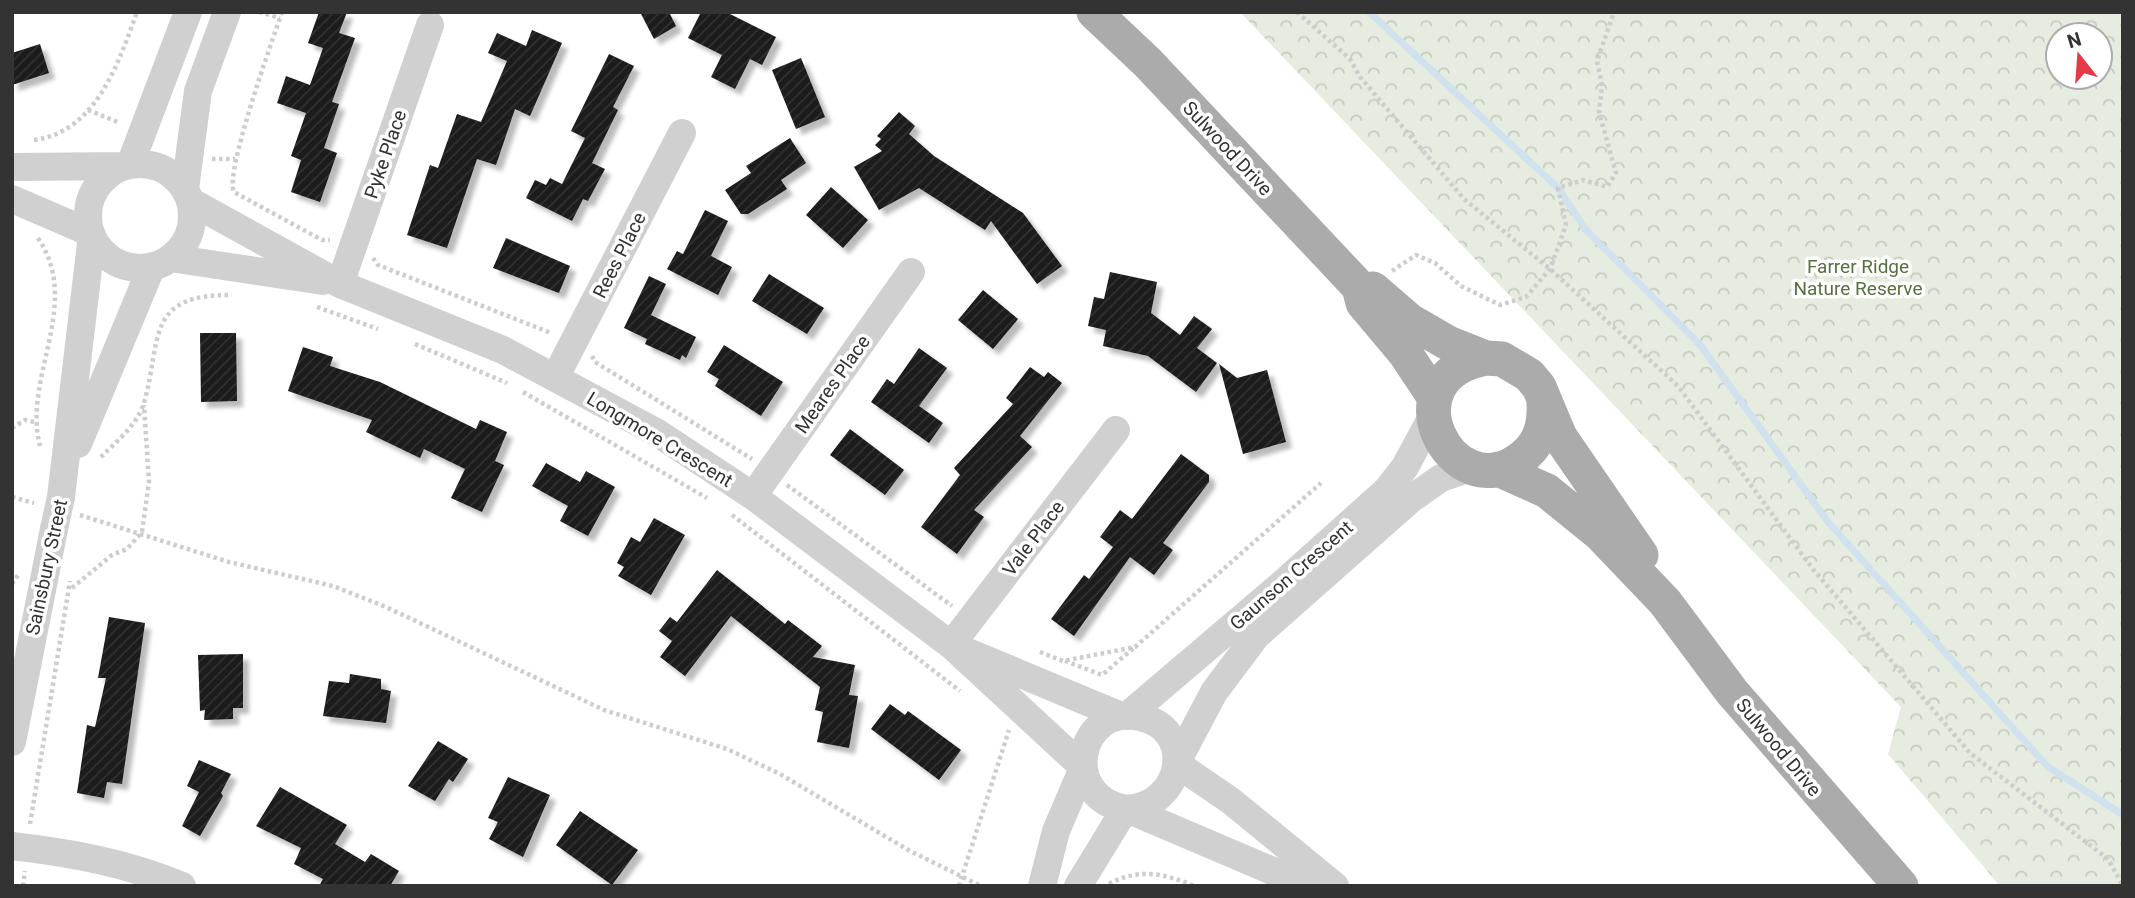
<svg xmlns="http://www.w3.org/2000/svg" width="2135" height="898" font-family="Roboto,sans-serif">
<style>
.park{fill:url(#park-crowns);fill-rule:evenodd}
.lines{fill:none;stroke-linecap:round;stroke-linejoin:round}
.stream{stroke:#cfe2ee;stroke-width:7}
.building{fill:url(#building-hatch);filter:url(#shadow)}
.path{stroke:#cdcdcd;stroke-width:4.5;stroke-dasharray:3.5 3.5;stroke-linecap:butt}
.minor{stroke:#d0d0d0;stroke-width:28}
.major{stroke:#ababab;stroke-width:35}
.minor-bridge{stroke:#d0d0d0;stroke-width:28}
.labels{text-anchor:middle;stroke-width:7;stroke-linejoin:round;paint-order:stroke}
.street-label{font-size:19px;fill:#333;stroke:#fff}
.park-label{font-size:19px;fill:#56703f;stroke:#fff}
</style>
<defs>
<pattern id="park-crowns" width="20" height="18" patternUnits="userSpaceOnUse" patternTransform="scale(1.75)"><rect width="20" height="18" fill="#e6ecdf"/><path d="M2 6a3 3 0 1 1 6 0M12 15a3 3 0 1 1 6 0" fill="none" stroke="#c6cbc0"/></pattern>
<pattern id="building-hatch" width="6" height="6" patternUnits="userSpaceOnUse" patternTransform="scale(1.75)"><rect width="6" height="6" fill="#1a1a1a"/><path d="M-1 1l2-2M0 6l6-6M5 7l2-2" fill="none" stroke="#333"/></pattern>
<filter id="shadow"><feDropShadow dx="6" dy="6" stdDeviation="2" flood-color="#0004"/></filter>
</defs>
<rect width="100%" height="100%" fill="#fff"/>
<path class="park" d="M 1240,12 L 2123,12 L 2123,886 L 2000,886 L 1888,754 L 1901,707 ZM 2058,35 L 2100,35 L 2100,77 L 2058,77 Z"/>
<g class="lines">
<path class="stream" d="M 1369,12 L 1558,188 L 1586,230 L 1701,346 L 1828,522 L 2047,766 L 2123,815"/>
</g>
<path class="building" d="M 319,12 L 347,12 L 339,33 L 355,38 L 332,102 L 339,104 L 324,148 L 337,153 L 320,202 L 291,192 L 301,160 L 291,156 L 306,113 L 277,103 L 286,76 L 310,85 L 323,48 L 308,43 Z
M 640,12 L 669,12 L 676,26 L 654,39 Z
M 701,12 L 726,12 L 776,37 L 762,65 L 750,59 L 735,89 L 711,77 L 722,55 L 688,38 Z
M 532,30 L 562,43 L 530,116 L 515,109 L 496,165 L 477,159 L 447,248 L 407,235 L 430,165 L 438,168 L 457,114 L 481,122 L 507,61 L 488,53 L 497,33 L 526,46 Z
M 40,44 L 49,73 L 12,85 L 12,53 Z
M 609,54 L 634,66 L 613,107 L 618,110 L 592,163 L 605,169 L 588,201 L 583,199 L 572,221 L 526,198 L 535,180 L 546,185 L 550,178 L 562,184 L 585,138 L 571,131 Z
M 801,58 L 825,117 L 796,129 L 772,70 Z
M 899,112 L 915,126 L 909,134 L 934,156 L 1023,213 L 1062,266 L 1037,284 L 991,221 L 985,230 L 919,188 L 879,210 L 854,167 L 882,151 L 875,145 L 881,139 L 877,136 Z
M 790,138 L 806,163 L 781,180 L 787,189 L 748,214 L 741,214 L 725,190 L 751,173 L 746,166 Z
M 831,187 L 868,220 L 843,248 L 806,215 Z
M 705,210 L 728,221 L 711,256 L 732,267 L 718,295 L 667,269 L 677,251 L 683,254 Z
M 506,238 L 570,266 L 559,293 L 493,268 Z
M 1110,272 L 1157,282 L 1151,313 L 1180,335 L 1194,316 L 1212,329 L 1197,348 L 1217,363 L 1196,392 L 1148,356 L 1103,346 L 1106,330 L 1088,326 L 1094,297 L 1104,299 Z
M 769,274 L 824,308 L 807,334 L 752,301 Z
M 649,276 L 666,284 L 651,315 L 696,337 L 686,358 L 682,355 L 680,360 L 645,344 L 647,339 L 624,328 Z
M 983,290 L 1018,319 L 993,349 L 958,320 Z
M 200,333 L 236,333 L 237,401 L 201,402 Z
M 724,345 L 783,382 L 761,416 L 715,386 L 719,379 L 707,372 Z
M 303,347 L 333,357 L 330,366 L 380,382 L 476,429 L 480,420 L 507,432 L 495,461 L 504,465 L 482,512 L 451,498 L 465,469 L 424,449 L 420,458 L 366,432 L 372,420 L 288,391 Z
M 919,348 L 947,368 L 919,406 L 943,423 L 929,443 L 871,402 L 887,379 L 894,384 Z
M 1219,364 L 1237,378 L 1267,370 L 1286,442 L 1243,454 Z
M 1030,367 L 1044,377 L 1048,372 L 1062,383 L 1020,436 L 1032,447 L 974,510 L 984,517 L 957,554 L 921,527 L 960,475 L 954,468 L 1013,404 L 1006,398 Z
M 850,429 L 904,470 L 885,495 L 830,455 Z
M 1181,454 L 1209,475 L 1209,482 L 1163,543 L 1173,550 L 1154,575 L 1130,557 L 1074,636 L 1051,619 L 1084,575 L 1089,579 L 1113,547 L 1100,537 L 1120,510 L 1132,519 Z
M 546,463 L 580,482 L 586,471 L 615,487 L 588,536 L 560,521 L 568,506 L 532,486 Z
M 654,518 L 685,535 L 651,595 L 618,576 L 624,567 L 617,563 L 631,537 L 640,542 Z
M 717,570 L 785,624 L 788,620 L 822,646 L 813,657 L 855,665 L 849,695 L 858,696 L 849,748 L 817,742 L 823,712 L 815,710 L 820,687 L 731,616 L 685,676 L 660,657 L 672,641 L 659,631 L 670,617 L 677,622 Z
M 109,617 L 145,623 L 122,784 L 107,782 L 104,798 L 77,793 L 87,725 L 95,727 L 106,678 L 98,678 Z
M 243,654 L 243,708 L 233,708 L 233,719 L 204,720 L 205,710 L 200,711 L 198,655 Z
M 350,674 L 381,679 L 381,689 L 391,691 L 386,723 L 323,716 L 329,681 L 349,683 Z
M 890,704 L 905,715 L 908,711 L 961,750 L 939,780 L 871,729 Z
M 438,741 L 468,759 L 453,782 L 449,779 L 435,801 L 408,786 Z
M 199,760 L 231,774 L 221,793 L 223,796 L 200,836 L 182,826 L 199,792 L 187,786 Z
M 508,777 L 550,795 L 523,857 L 489,839 L 498,822 L 488,818 Z
M 280,787 L 347,825 L 335,844 L 365,862 L 371,854 L 399,871 L 390,886 L 319,886 L 323,879 L 294,864 L 301,848 L 256,826 Z
M 580,811 L 638,850 L 612,885 L 556,845 Z"/>
<g class="lines">
<path class="path" d="M 259,12 L 280,18
M 282,12 C 273,39 224,174 234,192 L 322,240 L 330,240
M 1297,12 L 1350,59 L 1360,77 L 1464,199 L 1550,269 L 1678,386 L 1812,568 L 1970,753 L 2108,859 L 2123,886
M 88,110 L 120,123
M 34,140 C 96,132 118,64 137,12
M 212,159 L 235,159
M 38,238 C 83,305 22,377 40,446
M 373,258 L 378,265 L 551,333
M 1392,271 L 1416,255 L 1435,263 L 1461,286 L 1500,305 L 1526,297 L 1550,269 L 1566,225 L 1558,188 L 1583,180 L 1607,187 L 1616,173 L 1599,112 L 1602,86 L 1597,61 L 1614,12
M 317,307 L 378,329
M 415,344 L 507,383
M 592,356 L 595,362 L 752,459
M 523,392 L 707,498
M 12,428 L 25,420 L 34,422
M 101,457 C 117,441 137,425 144,403 C 162,340 144,294 232,295
M 787,485 L 952,606
M 12,497 L 34,503
M 80,515 L 229,562 L 333,586 L 386,607 L 604,710 L 727,749 L 780,774 L 910,851 L 981,886
M 732,515 L 960,691
M 12,584 L 18,575
M 72,588 L 112,555 L 127,549 L 142,532 L 149,482 L 144,405
M 1040,652 L 1063,661 L 1135,647 L 1321,483
M 1065,661 L 1102,675 L 1135,647
M 30,824 L 70,581
M 1109,884 C 1138,868 1164,873 1194,886
M 23,886 L 25,871
M 959,886 L 1009,730"/>
<path class="minor" d="M88 216a52 52 0 1 1 104 0a52 52 0 1 1-104 0Z
M 130,165 L 188,12
M 12,167 L 125,166
M 185,189 L 198,91 L 227,12
M 12,199 L 91,233
M 190,201 L 340,284 L 503,350 L 656,432 L 753,496 L 951,645 L 1083,767
M 170,258 L 323,281
M 340,284 L 430,25
M 556,376 L 682,133
M 78,444 L 152,266
M 753,496 L 911,272
M 61,497 L 92,235
M 951,645 L 1116,430
M 970,653 L 1121,716
M 1127,716 L 1281,585 L 1387,490 L 1405,467 L 1433,415
M 12,742 L 54,529
M 1177,762 L 1214,692 L 1256,636 L 1411,499 L 1441,478 L 1473,467
M 1177,764 L 1231,801 L 1335,886
M 1127,809 C 1184,805 1196,729 1140,717 C 1078,703 1058,798 1127,809 L 1308,886
M 12,846 C 72,853 127,863 182,886
M 1042,886 L 1056,831 L 1083,768
M 1078,886 L 1125,809"/>
<path class="major" d="M 1094,12 L 1148,63 L 1359,287 L 1363,303 L 1405,353 L 1435,398
M 1373,289 L 1410,321 L 1448,343 L 1486,358 L 1502,359 L 1529,375 L 1539,387 L 1560,437 L 1641,555
M 1486,358 C 1383,377 1452,510 1520,459 C 1540,445 1545,426 1544,403
M 1498,469 L 1547,491 L 1600,534 L 1665,602 L 1732,692 L 1901,886"/>
<path class="minor-bridge" d="M 54,529 L 61,497"/>
</g>
<g class="labels">
<g class="street-label">
<text transform="translate(1228 148) rotate(47)" y="7">Sulwood Drive</text>
<text transform="translate(385 154) rotate(-71)" y="7">Pyke Place</text>
<text transform="translate(619 255) rotate(-63)" y="7">Rees Place</text>
<text transform="translate(832 384) rotate(-55)" y="7">Meares Place</text>
<text transform="translate(660 439) rotate(31)" y="7">Longmore Crescent</text>
<text transform="translate(1033 538) rotate(-53)" y="7">Vale Place</text>
<text transform="translate(46 567) rotate(-78)" y="7">Sainsbury Street</text>
<text transform="translate(1291 575) rotate(-41)" y="7">Gaunson Crescent</text>
<text transform="translate(1779 747) rotate(50)" y="7">Sulwood Drive</text>
</g>
<g class="park-label">
<text x="1858" y="273">Farrer Ridge<tspan x="1858" dy="22">Nature Reserve</tspan></text>
</g>
</g>
<rect width="2135" height="898" fill="none" stroke="#333333" stroke-width="28"/>
<g transform="translate(2079 56) rotate(343)"><circle r="33" fill="#ffffff" stroke="#adadad" stroke-width="2"/>
<path d="M0-5L12 26L0 18L-12 26Z" fill="#e63946"/>
<text y="-10" font-size="19" font-weight="bold" text-anchor="middle" fill="#333333">N</text>
</g>
</svg>
